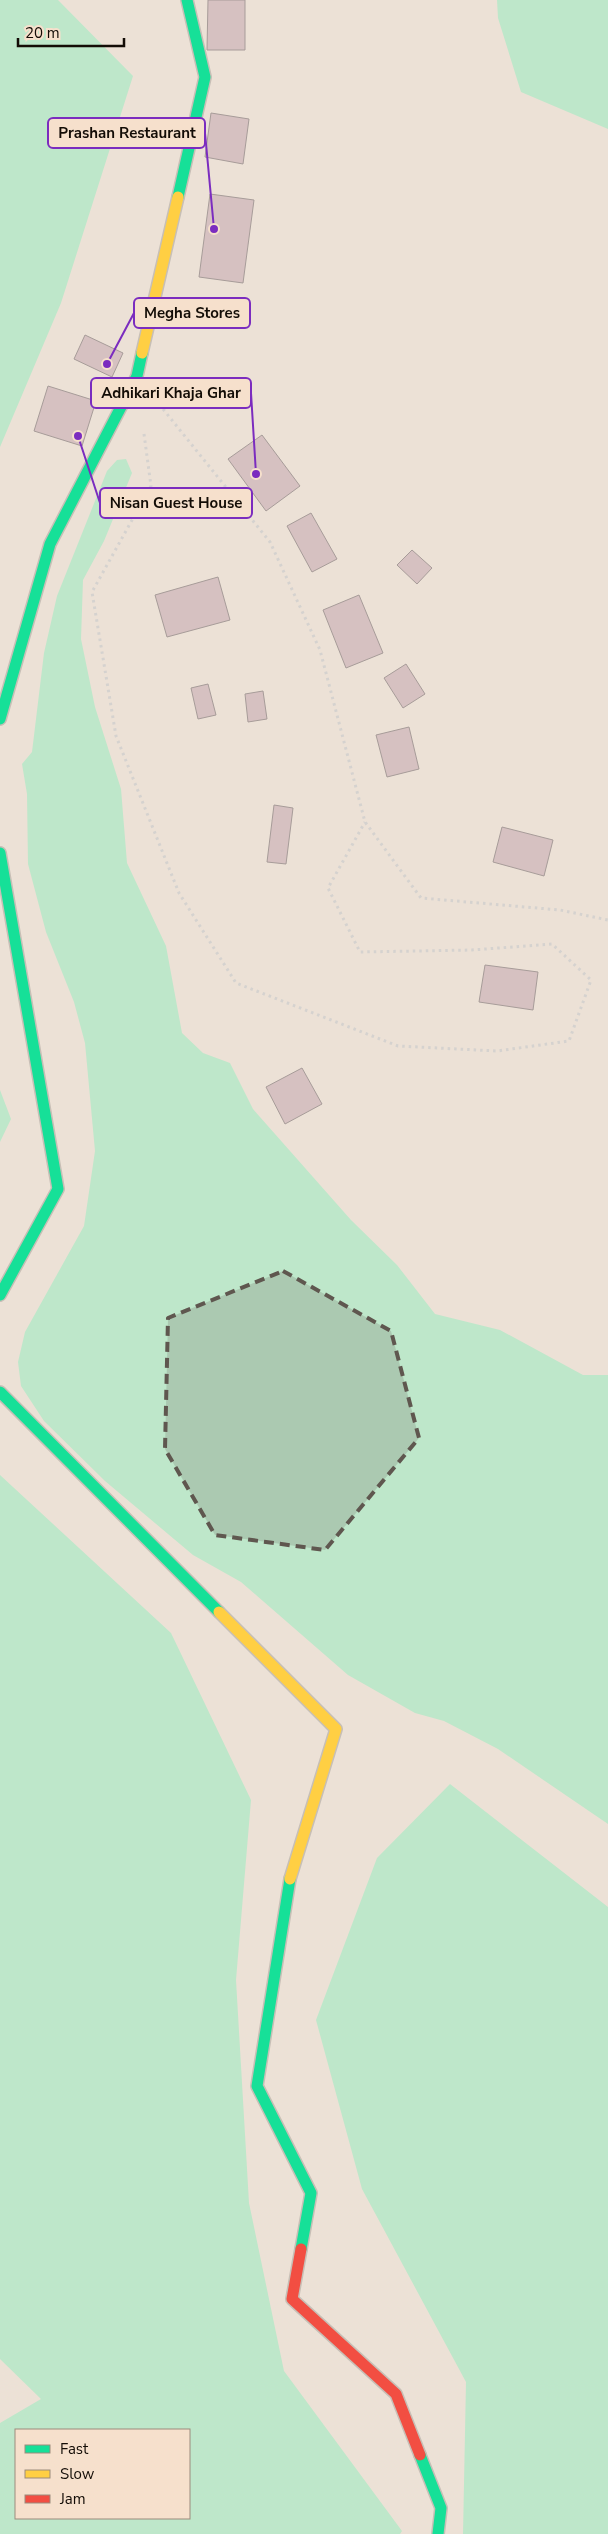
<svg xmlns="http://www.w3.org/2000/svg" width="608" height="2534" font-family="'Nunito Sans',sans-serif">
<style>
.green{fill:#bee7ca;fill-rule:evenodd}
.building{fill:#d6c1c1;stroke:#a79c99}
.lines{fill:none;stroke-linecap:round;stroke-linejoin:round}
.fast-casing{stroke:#c7bfb6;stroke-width:14}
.slow-casing{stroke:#c7bfb6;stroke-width:14}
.jam-casing{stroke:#c7bfb6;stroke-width:14}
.path{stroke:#d5d2cf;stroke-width:3;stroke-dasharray:2.5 4;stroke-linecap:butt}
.fast{stroke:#16e098;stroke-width:11}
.slow{stroke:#ffcf43;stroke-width:11}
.jam{stroke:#f24e42;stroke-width:11}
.marked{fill:#5f574f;fill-opacity:0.2;stroke:#5f574f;stroke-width:4;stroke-dasharray:10 6;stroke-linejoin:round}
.leader{fill:none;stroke:#7b2cbf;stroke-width:2}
.callout-dot{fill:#7b2cbf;stroke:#f6e0cc;stroke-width:2}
.callout{fill:#f6e0cc;stroke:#7b2cbf;stroke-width:2}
.callout-label{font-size:15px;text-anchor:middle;font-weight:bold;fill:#130c06}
</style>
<rect width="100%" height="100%" fill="#ece1d6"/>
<path class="green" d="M 0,0 L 58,0 L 133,76 L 61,303 L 0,447 Z
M 497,0 L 608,0 L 608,129 L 521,92 L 498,18 Z
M 126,459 L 132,473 L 104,541 L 83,580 L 81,639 L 95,707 L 121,789 L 127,863 L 166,946 L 182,1033 L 203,1053 L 230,1063 L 253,1109 L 351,1220 L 397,1265 L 435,1314 L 500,1330 L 583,1375 L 608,1375 L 608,1824 L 498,1749 L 444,1721 L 415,1713 L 348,1675 L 241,1582 L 193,1555 L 105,1481 L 44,1421 L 21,1386 L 18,1362 L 25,1332 L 84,1226 L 95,1151 L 85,1043 L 74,1002 L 46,932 L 28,864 L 27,794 L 22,764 L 32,752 L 44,653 L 57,596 L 107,471 L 117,460 Z
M 0,1090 L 11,1119 L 0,1142 Z
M 0,1475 L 171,1633 L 251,1800 L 236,1980 L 249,2203 L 284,2371 L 402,2531 L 400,2534 L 0,2534 L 0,2423 L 41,2399 L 0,2359 ZM 16,2430 L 189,2430 L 189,2518 L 16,2518 Z
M 450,1784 L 608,1907 L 608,2534 L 463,2534 L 466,2382 L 362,2189 L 316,2020 L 377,1858 Z"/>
<path class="building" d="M 208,0 L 245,0 L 245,50 L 207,50 Z
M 211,113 L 249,119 L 243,164 L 205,157 Z
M 210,194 L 254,200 L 243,283 L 199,277 Z
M 85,335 L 123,353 L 112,377 L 74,359 Z
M 48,386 L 96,401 L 82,446 L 34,431 Z
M 262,435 L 300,486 L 266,511 L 228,459 Z
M 311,513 L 337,559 L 312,572 L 287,526 Z
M 412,550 L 432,568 L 417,584 L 397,565 Z
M 218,577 L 230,620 L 167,637 L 155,595 Z
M 359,595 L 383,653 L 346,668 L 323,610 Z
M 406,664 L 425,694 L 403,708 L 384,678 Z
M 208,684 L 216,715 L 198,719 L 191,688 Z
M 263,691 L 267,719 L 248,722 L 245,694 Z
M 409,727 L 419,769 L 387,777 L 376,735 Z
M 274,805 L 293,808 L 286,864 L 267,862 Z
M 502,827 L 553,840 L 544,876 L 493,862 Z
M 485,965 L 538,972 L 533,1010 L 479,1002 Z
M 302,1068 L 322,1104 L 285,1124 L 266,1087 Z"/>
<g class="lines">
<g class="fast-casing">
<path id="fast" d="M 178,197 L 205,77 L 187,0
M 0,719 L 50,544 L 137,376 L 142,353
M 0,853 L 58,1189 L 0,1295
M 0,1392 L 219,1612
M 290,1879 L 257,2086 L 311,2193 L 301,2249
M 420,2455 L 441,2508 L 438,2534"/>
</g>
<g class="slow-casing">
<path id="slow" d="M 142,353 L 178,197
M 219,1612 L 336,1729 L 290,1879"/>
</g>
<g class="jam-casing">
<path id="jam" d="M 301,2249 L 292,2299 L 396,2394 L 420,2455"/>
</g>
<path class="path" d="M 159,404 L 270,542 L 320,650 L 365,822 L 421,898 L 560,910 L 608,920
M 144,434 L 151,486 L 92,592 L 116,736 L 179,893 L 236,983 L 398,1046 L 497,1051 L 569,1041 L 591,980 L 552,944 L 472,950 L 360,952 L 328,888 L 365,822"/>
<use href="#fast" class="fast"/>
<use href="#slow" class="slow"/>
<use href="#jam" class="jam"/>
</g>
<path class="marked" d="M 283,1271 L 391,1331 L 419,1438 L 325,1550 L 215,1535 L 165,1449 L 168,1318 Z"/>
<path class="leader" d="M214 229L205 133M107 364L134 313M256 474L251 393M78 436L100 503"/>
<g class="callout-dot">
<circle cx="214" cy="229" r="5"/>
<circle cx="107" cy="364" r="5"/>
<circle cx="256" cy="474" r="5"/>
<circle cx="78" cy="436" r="5"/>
</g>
<g class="callout">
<rect x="48" y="118" width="157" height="30" rx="5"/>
<rect x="134" y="298" width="116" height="30" rx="5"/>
<rect x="91" y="378" width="160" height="30" rx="5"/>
<rect x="100" y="488" width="152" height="30" rx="5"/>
</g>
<g class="callout-label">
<text x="127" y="138">Prashan Restaurant</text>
<text x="192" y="318">Megha Stores</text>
<text x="171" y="398">Adhikari Khaja Ghar</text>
<text x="176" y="508">Nisan Guest House</text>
</g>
<rect x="15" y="2429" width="175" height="90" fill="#f6e0cc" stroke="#9b8b7d"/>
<rect x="25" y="2445" width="25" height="8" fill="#16e098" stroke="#9b8b7d"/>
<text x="60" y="2454" font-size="15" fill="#130c06">Fast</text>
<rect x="25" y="2470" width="25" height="8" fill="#ffcf43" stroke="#9b8b7d"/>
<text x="60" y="2479" font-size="15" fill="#130c06">Slow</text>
<rect x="25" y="2495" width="25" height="8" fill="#f24e42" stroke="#9b8b7d"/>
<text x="60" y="2504" font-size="15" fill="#130c06">Jam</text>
<path d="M18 38v8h106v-8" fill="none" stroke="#130c06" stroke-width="2.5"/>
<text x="25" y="38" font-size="15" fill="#130c06" stroke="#f6e0cc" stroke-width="4" paint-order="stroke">20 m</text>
</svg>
